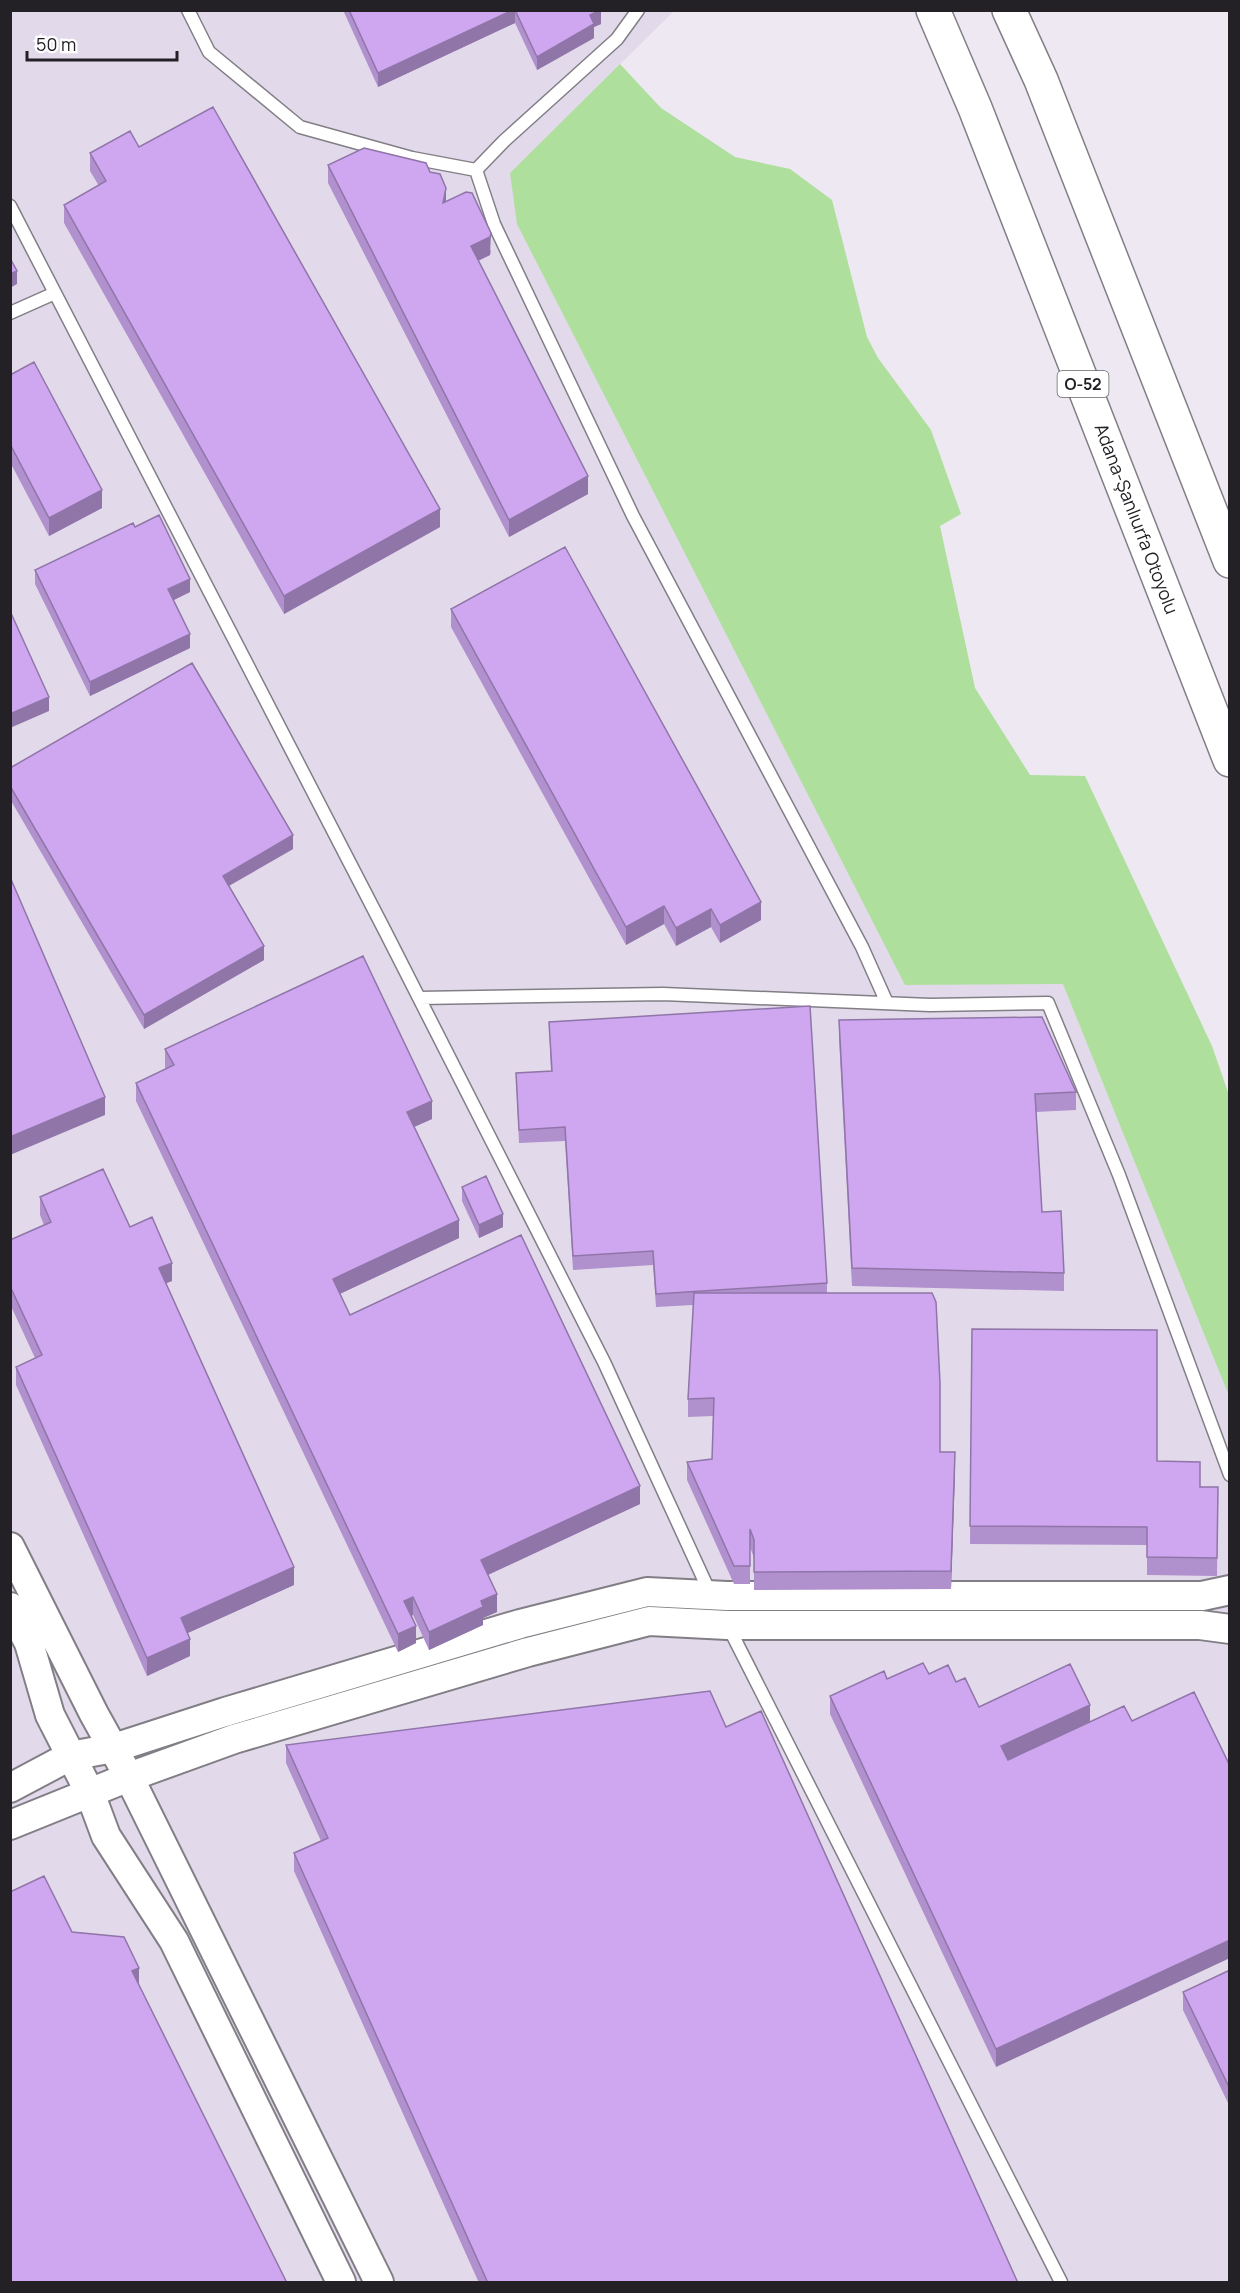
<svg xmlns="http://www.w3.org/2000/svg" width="1240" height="2293" font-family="Manrope,sans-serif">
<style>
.built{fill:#e2daea}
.green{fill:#aedf9d}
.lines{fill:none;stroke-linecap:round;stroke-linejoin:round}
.service-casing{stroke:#827e86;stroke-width:15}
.tertiary-casing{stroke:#827e86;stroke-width:32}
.motorway-casing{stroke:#827e86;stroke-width:36}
.service{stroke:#fff;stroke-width:12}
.tertiary{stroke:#fff;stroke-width:28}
.motorway{stroke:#fff;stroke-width:33}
.wall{fill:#b190ce}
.shaded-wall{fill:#9075a8}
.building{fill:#cea7f0;stroke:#9075a8;stroke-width:1.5}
.labels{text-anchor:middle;stroke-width:4.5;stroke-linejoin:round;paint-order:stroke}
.shield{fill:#fff;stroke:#656466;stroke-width:1.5}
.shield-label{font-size:16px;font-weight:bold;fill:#232125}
.street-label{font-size:18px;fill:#232125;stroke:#fff}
</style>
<rect width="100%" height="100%" fill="#ede8f1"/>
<path class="built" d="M 11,11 L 674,11 L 510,173 L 905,985 L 1063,983 L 1229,1396 L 1229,2282 L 11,2282 Z"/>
<path class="green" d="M 620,64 L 661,108 L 735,157 L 790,169 L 832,200 L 867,337 L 878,358 L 931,430 L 961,514 L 940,526 L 975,688 L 1030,775 L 1085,776 L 1212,1046 L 1229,1095 L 1229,1396 L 1063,984 L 905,985 L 517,224 L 510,173 Z"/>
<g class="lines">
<g class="service-casing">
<path id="service" d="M 188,10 L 209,52 L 300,127 L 412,158 L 476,170
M 476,170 L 494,224 L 633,516 L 862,947 L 887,1003
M 476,170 L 504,141 L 617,39 L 638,10
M 10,206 L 386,933 L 604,1362 L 711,1595
M 10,313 L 55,293
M 419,998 L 663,994 L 930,1005 L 1048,1003 L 1119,1175 L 1230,1475
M 728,1626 L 1061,2282"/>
</g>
<g class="tertiary-casing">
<path id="tertiary" d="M 10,1547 L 94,1714 L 129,1777 L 379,2282
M 10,1607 L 29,1643 L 50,1715 L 90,1793 L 106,1836 L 174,1941 L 341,2282
M 10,1788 L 70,1756 L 114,1748 L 225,1712 L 520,1624 L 647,1592 L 727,1596 L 1202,1596 L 1230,1590
M 10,1825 L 129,1777 L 234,1739 L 528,1652 L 649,1621 L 727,1625 L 1200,1625 L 1230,1629"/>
</g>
<g class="motorway-casing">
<path id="motorway" d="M 933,10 L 975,108 L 1230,760
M 1009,10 L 1041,80 L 1230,561"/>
</g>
<use href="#service" class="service"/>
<use href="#tertiary" class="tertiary"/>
<use href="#motorway" class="motorway"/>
</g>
<path class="wall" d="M 343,10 L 602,10 L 601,12 L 601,24 L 594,27 L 594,38 L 537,70 L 515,23 L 378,87 Z
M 139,147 L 440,527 L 284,614 L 64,223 L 64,205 L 99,186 L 90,171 L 90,153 Z
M 328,165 L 446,201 L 491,251 L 490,255 L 478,261 L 588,494 L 509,537 L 328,183 Z
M 10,375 L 102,508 L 49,536 L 10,462 Z
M 135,527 L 190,592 L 173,600 L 190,648 L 90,696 L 35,584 L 35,570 Z
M 451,609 L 761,920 L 720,943 L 711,927 L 676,946 L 664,924 L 626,945 L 451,627 Z
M 10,768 L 293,849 L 229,886 L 264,960 L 144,1029 L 10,799 Z
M 839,1020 L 1076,1092 L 1076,1110 L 1036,1112 L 1042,1212 L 1064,1273 L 1064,1291 L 852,1286 L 839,1038 Z
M 549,1022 L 827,1283 L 827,1293 L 940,1452 L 955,1470 L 951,1589 L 754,1590 L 754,1558 L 750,1547 L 750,1584 L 734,1584 L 687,1480 L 687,1462 L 712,1459 L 713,1416 L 688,1417 L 688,1399 L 693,1305 L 656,1307 L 653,1265 L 573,1270 L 565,1141 L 519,1143 L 516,1073 L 551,1071 Z
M 165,1049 L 432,1119 L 414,1127 L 459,1238 L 340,1294 L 350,1315 L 640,1504 L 488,1575 L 497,1612 L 483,1618 L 483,1625 L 429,1650 L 413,1615 L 411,1616 L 416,1643 L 398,1652 L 136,1101 L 136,1083 L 166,1069 L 165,1067 Z
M 462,1187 L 503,1227 L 479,1238 L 462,1201 Z
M 40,1197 L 130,1227 L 172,1281 L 166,1283 L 294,1585 L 188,1633 L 190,1656 L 147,1676 L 16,1385 L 16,1367 L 35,1358 L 10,1304 L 10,1240 L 44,1225 L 40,1215 Z
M 972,1329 L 1157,1461 L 1200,1487 L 1218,1487 L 1217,1576 L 1147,1575 L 1147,1545 L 970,1544 Z
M 929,1674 L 956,1682 L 979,1707 L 1090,1722 L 1132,1721 L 996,2067 L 830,1714 L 830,1696 L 887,1679 Z
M 726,1727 L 1018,2283 L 479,2283 L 294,1871 L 294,1853 L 321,1841 L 286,1763 L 286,1745 Z
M 1230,1970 L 1230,2107 L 1183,2010 L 1183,1992 Z"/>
<path class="shaded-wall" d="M 513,10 L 515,10 L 515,23 L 378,87 L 378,73 Z
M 600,10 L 602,10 L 601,12 L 601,24 L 594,27 L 594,38 L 537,70 L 537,57 L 590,15 Z
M 446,188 L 446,206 L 443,203 Z
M 491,233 L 490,255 L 471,264 L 471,246 Z
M 17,271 L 17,284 L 10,288 L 10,274 Z
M 588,476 L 588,494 L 509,537 L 509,520 Z
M 102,490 L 102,508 L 49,536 L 49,518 Z
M 440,509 L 440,527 L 284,614 L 284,596 Z
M 190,579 L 190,592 L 168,603 L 168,589 Z
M 190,634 L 190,648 L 90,696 L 90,682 Z
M 49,697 L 49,711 L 10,728 L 10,714 Z
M 293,835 L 293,849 L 223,889 L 223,876 Z
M 761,902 L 761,920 L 720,943 L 720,925 Z
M 664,906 L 664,924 L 626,945 L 626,927 Z
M 711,909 L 711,927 L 676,946 L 676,928 Z
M 264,946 L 264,960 L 144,1029 L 144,1015 Z
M 105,1097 L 105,1115 L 10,1155 L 10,1137 Z
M 432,1101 L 432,1119 L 407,1130 L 407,1112 Z
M 503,1214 L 503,1227 L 479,1238 L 479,1225 Z
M 459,1220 L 459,1238 L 333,1297 L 333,1279 Z
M 172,1263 L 172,1281 L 159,1286 L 159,1268 Z
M 955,1452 L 955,1470 L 951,1589 L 951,1571 Z
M 640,1486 L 640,1504 L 481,1578 L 481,1560 Z
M 294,1567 L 294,1585 L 181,1636 L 181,1618 Z
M 497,1594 L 497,1612 L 483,1618 L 483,1625 L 429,1650 L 429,1632 L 481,1601 Z
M 413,1597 L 413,1615 L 404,1619 L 404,1601 Z
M 416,1626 L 416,1643 L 398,1652 L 398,1634 Z
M 190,1639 L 190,1656 L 147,1676 L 147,1658 Z
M 1090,1705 L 1090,1723 L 1001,1764 L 1001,1746 Z
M 1230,1940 L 1230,1958 L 996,2067 L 996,2049 Z
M 139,1968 L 139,1986 L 132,1989 L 132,1971 Z"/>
<path class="building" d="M 349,10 L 513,10 L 378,73 Z
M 515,10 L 600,10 L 590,15 L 594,24 L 537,57 Z
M 213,107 L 440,509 L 284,596 L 64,205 L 106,181 L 90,153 L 130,131 L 139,147 Z
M 364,148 L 426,163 L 430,172 L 440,174 L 446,188 L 443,203 L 466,192 L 472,193 L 491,233 L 490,237 L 471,246 L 588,476 L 509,520 L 328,165 Z
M 10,258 L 17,271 L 10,274 Z
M 34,362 L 102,490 L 49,518 L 10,444 L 10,375 Z
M 159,515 L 190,579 L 168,589 L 190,634 L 90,682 L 35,570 L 133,523 L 135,527 Z
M 565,547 L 761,902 L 720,925 L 711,909 L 676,928 L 664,906 L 626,927 L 451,609 Z
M 10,611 L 49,697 L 10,714 Z
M 192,663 L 293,835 L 223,876 L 264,946 L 144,1015 L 10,786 L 10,768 Z
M 10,877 L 105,1097 L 10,1137 Z
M 363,956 L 432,1101 L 407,1112 L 459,1220 L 333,1279 L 350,1315 L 521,1235 L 640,1486 L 481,1560 L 497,1594 L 481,1601 L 483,1607 L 429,1632 L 413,1597 L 404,1601 L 416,1626 L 398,1634 L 136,1083 L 174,1065 L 165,1049 Z
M 810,1006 L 827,1283 L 656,1294 L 653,1251 L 573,1256 L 565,1127 L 519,1130 L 516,1073 L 552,1071 L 549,1022 Z
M 1042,1017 L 1076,1092 L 1035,1094 L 1042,1212 L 1061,1211 L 1064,1273 L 852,1268 L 839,1020 Z
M 103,1169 L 130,1227 L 152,1217 L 172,1263 L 159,1268 L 294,1567 L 181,1618 L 190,1639 L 147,1658 L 16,1367 L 42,1355 L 10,1286 L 10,1240 L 51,1222 L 40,1197 Z
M 486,1176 L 503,1214 L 479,1225 L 462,1187 Z
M 694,1293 L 932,1293 L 936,1302 L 940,1383 L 940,1452 L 955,1452 L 951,1571 L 754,1572 L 754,1540 L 750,1529 L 750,1566 L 734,1566 L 687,1462 L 712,1459 L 714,1398 L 688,1399 Z
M 972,1329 L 1157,1330 L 1157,1461 L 1200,1462 L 1200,1487 L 1218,1487 L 1217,1558 L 1147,1557 L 1147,1527 L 970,1526 Z
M 923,1663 L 929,1674 L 948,1665 L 956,1682 L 965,1678 L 979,1707 L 1070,1664 L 1090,1705 L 1001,1746 L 1008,1760 L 1124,1706 L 1132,1721 L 1194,1692 L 1230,1766 L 1230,1940 L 996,2049 L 830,1696 L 884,1671 L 887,1679 Z
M 710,1691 L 726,1727 L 761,1711 L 1018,2283 L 488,2283 L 294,1853 L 328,1838 L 286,1745 Z
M 44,1876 L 72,1932 L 124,1937 L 139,1968 L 132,1971 L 287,2283 L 10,2283 L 10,1892 Z
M 1230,1970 L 1230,2089 L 1183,1992 Z"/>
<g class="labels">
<rect class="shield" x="1057.5" y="371" width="51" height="26" rx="4.5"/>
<g class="shield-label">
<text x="1083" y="390">O-52</text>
</g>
<g class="street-label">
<text transform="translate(1136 519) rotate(69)" y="6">Adana-Şanlıurfa Otoyolu</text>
</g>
</g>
<rect width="1240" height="2293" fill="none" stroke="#232125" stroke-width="24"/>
<path d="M27 51v9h150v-9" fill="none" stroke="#232125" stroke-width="3"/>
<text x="36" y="51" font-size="18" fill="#232125" stroke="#ffffff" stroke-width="4.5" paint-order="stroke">50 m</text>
</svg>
